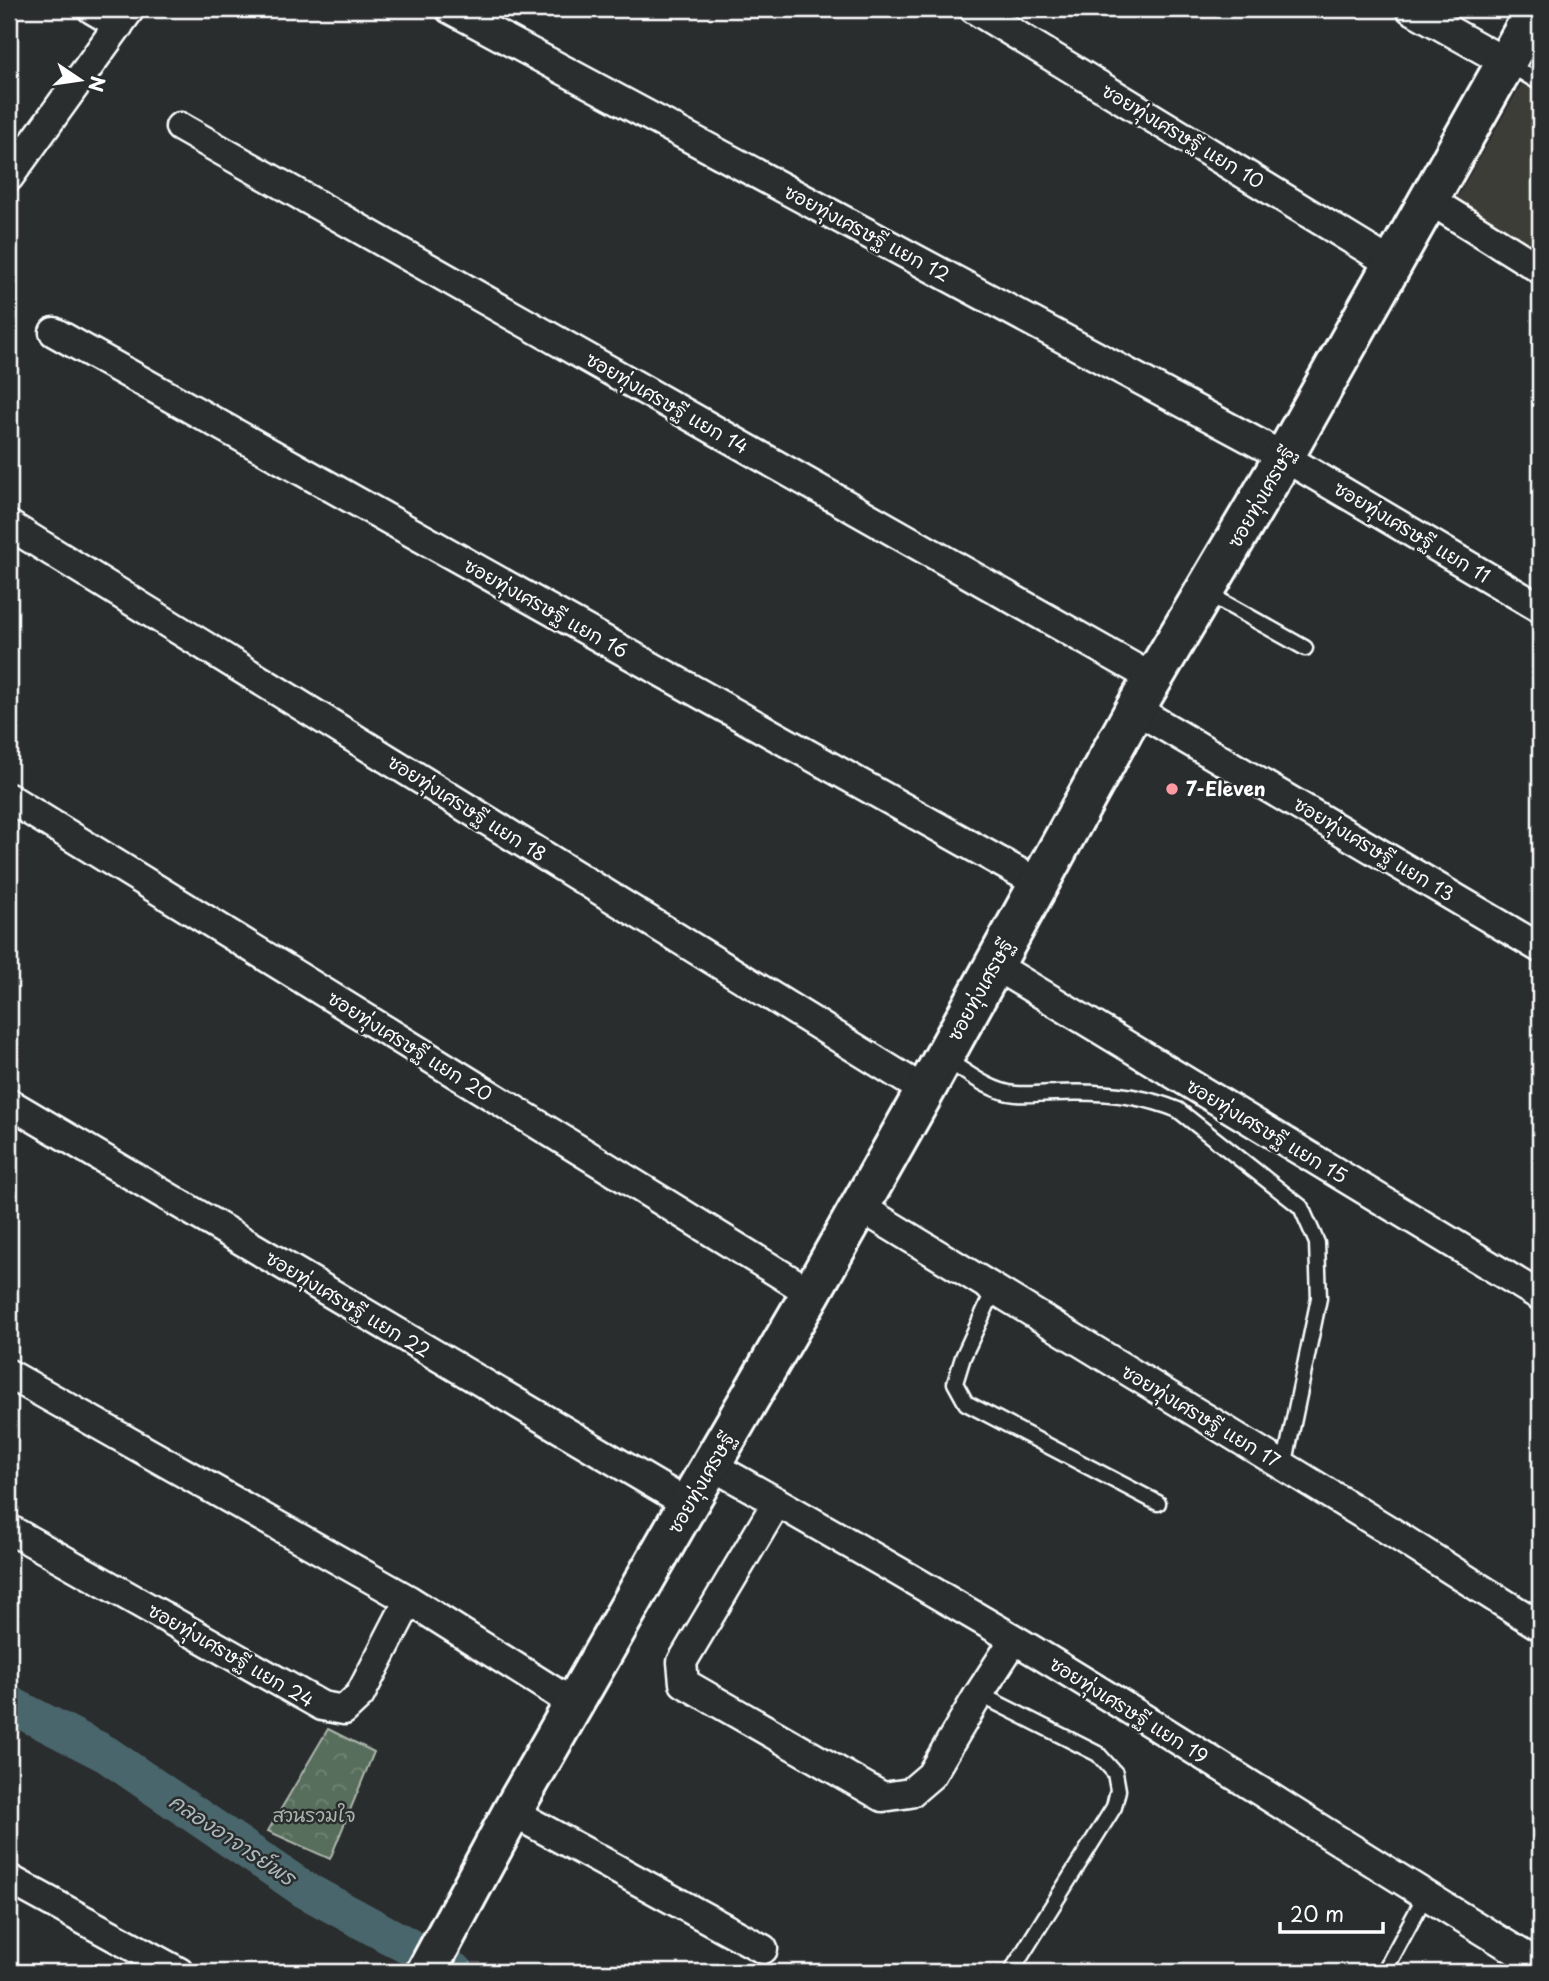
<svg xmlns="http://www.w3.org/2000/svg" width="1549" height="1981" font-family="'Playpen Sans','Playpen Sans Thai',sans-serif">
<style>
.built{fill:#3e3c39}
.park{fill:url(#park-crowns);stroke:#acb6ad;stroke-width:2}
.lines{fill:none;stroke-linecap:round;stroke-linejoin:round}
.canal{stroke:#49666c;stroke-width:37}
.service-casing{stroke:#fff;stroke-width:19}
.minor-casing{stroke:#fff;stroke-width:33}
.secondary-casing{stroke:#fff;stroke-width:44}
.service{stroke:#2a2d2e;stroke-width:14}
.minor{stroke:#2a2d2e;stroke-width:28}
.secondary{stroke:#2a2d2e;stroke-width:38}
.poi-dot{fill:#ff9aa2;stroke:#2a2d2e;stroke-width:2.5}
.labels{text-anchor:middle;stroke-width:5;stroke-linejoin:round;paint-order:stroke}
.street-label{font-size:19px;fill:#fff;stroke:#2a2d2e}
.poi-label{font-size:19px;font-weight:bold;fill:#fff;stroke:#2a2d2e;text-anchor:start}
.park-label{font-size:19px;fill:#acb6ad;stroke:#2a2d2e}
.water-label{font-size:21px;font-style:italic;fill:#adbabd;stroke:#2a2d2e}
</style>
<defs>
<pattern id="park-crowns" width="20" height="18" patternUnits="userSpaceOnUse" patternTransform="scale(1.75)"><rect width="20" height="18" fill="#586e5b"/><path d="M2 6a3 3 0 1 1 6 0M12 15a3 3 0 1 1 6 0" fill="none" stroke="#718474"/></pattern>
</defs>
<rect width="100%" height="100%" fill="#2a2d2e"/>
<filter id="ink" filterUnits="userSpaceOnUse"><feTurbulence type="fractalNoise" baseFrequency=".0143" numOctaves="2"/><feDisplacementMap in="SourceGraphic" scale="14" xChannelSelector="R" yChannelSelector="G"/><feConvolveMatrix kernelMatrix="1 2 1 2 8 2 1 2 1" color-interpolation-filters="sRGB"/></filter>
<g filter="url(#ink)">
<path class="built" d="M 1540,52 L 1540,255 L 1454,203 Z"/>
<path class="park" d="M 328,1729 L 374,1752 L 330,1859 L 268,1831 Z"/>
<g class="lines">
<path class="canal" d="M 9,1704 L 106,1754 L 305,1890 L 456,1972"/>
<g class="service-casing">
<path id="service" d="M 1508,64 L 1540,83
M 1207,593 L 1305,648
M 944,1058 C 965,1071 990,1092 1016,1094 C 1029,1095 1042,1093 1055,1093 C 1096,1091 1140,1094 1178,1110 L 1301,1207 L 1317,1243 L 1319,1298 L 1284,1467
M 994,1290 L 963,1357 L 955,1383 L 966,1403 L 1158,1503
M 979,1694 L 1098,1754 L 1115,1773 L 1118,1790 L 1114,1807 L 1011,1972
M 1384,1972 L 1425,1896"/>
</g>
<g class="minor-casing">
<path id="minor" d="M 92,9 L 119,25
M 450,9 L 1284,457 L 1540,608
M 974,9 L 1392,264
M 1411,9 L 1505,62
M 180,127 L 1154,679
M 9,177 L 130,9
M 1428,199 L 1540,269
M 54,332 L 1038,883
M 9,525 L 925,1091
M 1135,709 L 1540,948
M 9,798 L 811,1293
M 994,965 L 1540,1296
M 9,1103 L 688,1504
M 860,1207 L 1390,1531 L 1540,1626
M 9,1374 L 409,1600 L 574,1704
M 711,1465 C 813,1522 914,1580 1014,1639 C 1191,1745 1364,1859 1540,1965
M 777,1502 L 682,1662 L 684,1683 L 883,1797 L 910,1793 L 931,1775 L 979,1694 L 1014,1640
M 9,1529 L 322,1706 L 344,1710 L 360,1695 L 409,1600
M 512,1812 L 763,1949
M 9,1879 L 179,1972"/>
</g>
<g class="secondary-casing">
<path id="secondary" d="M 426,1972 L 512,1812 L 688,1504 L 811,1293 L 925,1091 L 1135,709 L 1284,457 L 1536,9"/>
</g>
<use href="#service" class="service"/>
<use href="#minor" class="minor"/>
<use href="#secondary" class="secondary"/>
</g>
</g>
<circle class="poi-dot" cx="1172" cy="789" r="7"/>
<g class="labels">
<g class="street-label">
<text transform="translate(1183 136) rotate(31)" y="7">ซอยทุ่งเศรษฐี แยก 10</text>
<text transform="translate(867 233) rotate(28)" y="7">ซอยทุ่งเศรษฐี แยก 12</text>
<text transform="translate(667 403) rotate(30)" y="7">ซอยทุ่งเศรษฐี แยก 14</text>
<text transform="translate(1261 497) rotate(-60)" y="7">ซอยทุ่งเศรษฐี</text>
<text transform="translate(1412 532) rotate(31)" y="7">ซอยทุ่งเศรษฐี แยก 11</text>
<text transform="translate(546 608) rotate(29)" y="7">ซอยทุ่งเศรษฐี แยก 16</text>
<text transform="translate(467 808) rotate(32)" y="7">ซอยทุ่งเศรษฐี แยก 18</text>
<text transform="translate(1374 849) rotate(31)" y="7">ซอยทุ่งเศรษฐี แยก 13</text>
<text transform="translate(980 990) rotate(-61)" y="7">ซอยทุ่งเศรษฐี</text>
<text transform="translate(410 1046) rotate(32)" y="7">ซอยทุ่งเศรษฐี แยก 20</text>
<text transform="translate(1267 1131) rotate(31)" y="7">ซอยทุ่งเศรษฐี แยก 15</text>
<text transform="translate(348 1304) rotate(31)" y="7">ซอยทุ่งเศรษฐี แยก 22</text>
<text transform="translate(1201 1416) rotate(31)" y="7">ซอยทุ่งเศรษฐี แยก 17</text>
<text transform="translate(701 1483) rotate(-60)" y="7">ซอยทุ่งเศรษฐี</text>
<text transform="translate(231 1655) rotate(30)" y="7">ซอยทุ่งเศรษฐี แยก 24</text>
<text transform="translate(1129 1710) rotate(32)" y="7">ซอยทุ่งเศรษฐี แยก 19</text>
</g>
<g class="poi-label">
<text x="1186" y="796">7-Eleven</text>
</g>
<g class="park-label">
<text x="314" y="1822">สวนรวมใจ</text>
</g>
<g class="water-label">
<text transform="translate(232 1840) rotate(34)" y="7">คลองอาจารย์พร</text>
</g>
</g>
<rect width="1549" height="1981" fill="none" stroke="#2a2d2e" stroke-width="35"/>
<rect x="18" y="18" width="1514" height="1946" fill="none" stroke="#fff" stroke-width="2.5" filter="url(#ink)"/>
<g transform="translate(80 80) rotate(103)" stroke="#2a2d2e" stroke-width="5" paint-order="stroke">
<path d="M0-5L12 26L0 18L-12 26Z" fill="#ffffff"/>
<text y="-10" font-size="19" font-weight="bold" text-anchor="middle" fill="#ffffff">N</text>
</g>
<path d="M1280 1922v10h103v-10" fill="none" stroke="#ffffff" stroke-width="3.5"/>
<text x="1290" y="1922" font-size="21" fill="#ffffff" stroke="#2a2d2e" stroke-width="5" paint-order="stroke">20 m</text>
</svg>
